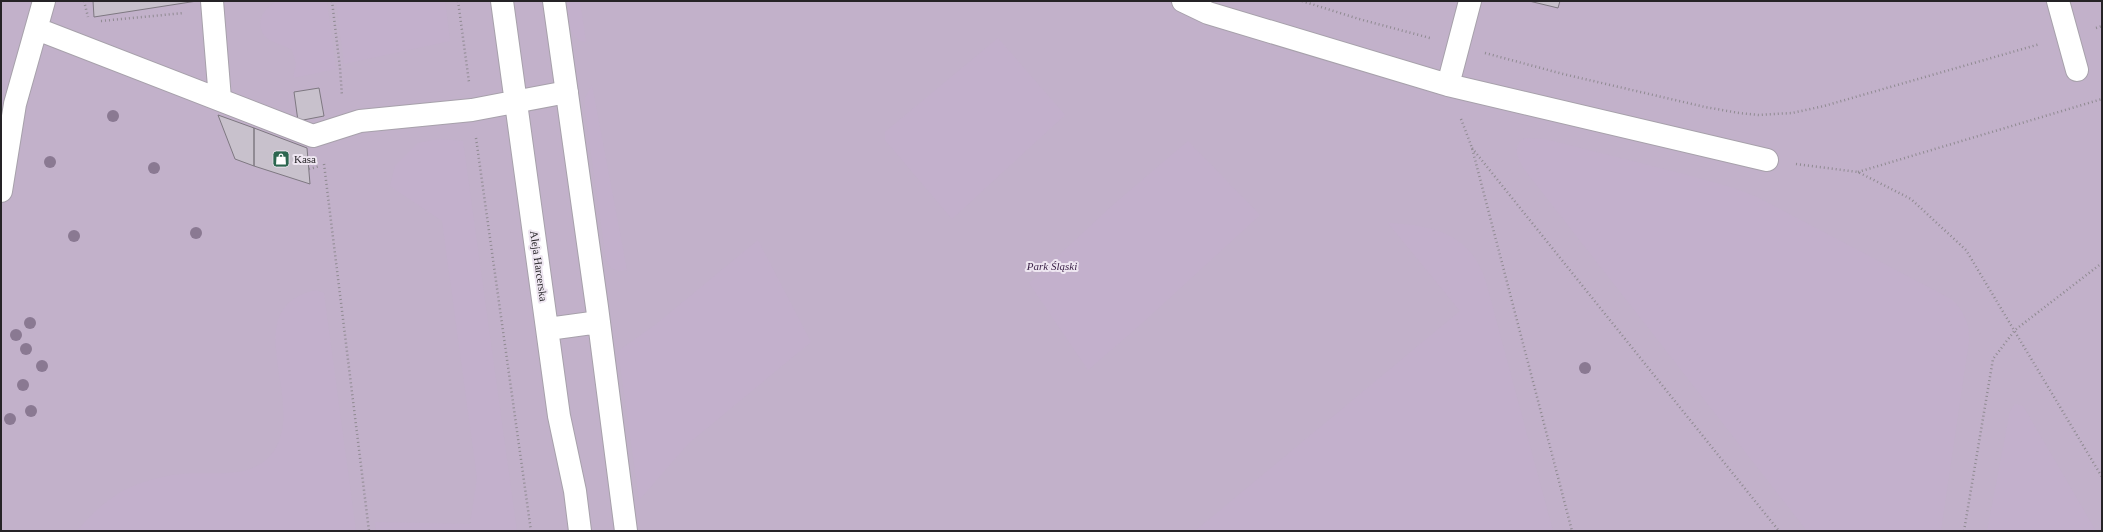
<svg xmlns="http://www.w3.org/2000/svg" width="2103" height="532" font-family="Georgia,serif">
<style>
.green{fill:#c2b1ca}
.forest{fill:#c3b0cc}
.building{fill:#c8c1cc;stroke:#7e7881}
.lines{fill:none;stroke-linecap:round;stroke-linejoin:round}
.minor-casing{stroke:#a7a1ab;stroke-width:24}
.path{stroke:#8f8a91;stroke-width:2.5;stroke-dasharray:1 3;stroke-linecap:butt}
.minor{stroke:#fff;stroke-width:22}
.tree{fill:#8a7992}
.labels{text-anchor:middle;stroke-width:4;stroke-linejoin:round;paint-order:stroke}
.poi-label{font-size:11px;fill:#252326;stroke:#eee6f1;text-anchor:start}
.street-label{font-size:11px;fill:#252326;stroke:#eee6f1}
.park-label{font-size:11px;font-style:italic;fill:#391f45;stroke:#eee6f1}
</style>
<rect width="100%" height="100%" fill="#eee6f1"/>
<path class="green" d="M 1,1 L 2102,1 L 2102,531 L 1,531 Z"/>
<path class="forest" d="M 278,1 L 327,1 L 336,69 L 293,78 L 296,64 L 292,50 C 285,45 272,43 267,38 C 252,24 264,7 278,1 Z
M 336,1 L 445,1 L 450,41 L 344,64 Z
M 567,1 L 580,1 L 586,42 C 567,41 569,15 567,1 Z
M 998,38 L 1065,115 L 952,219 L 885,140 L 885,132 Z
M 592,85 L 627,270 L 619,271 L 611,268 L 606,260 L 585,112 L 585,98 Z
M 1526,138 L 1545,139 L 1684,174 L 1734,188 L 1757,197 L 1951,299 C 1964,311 1970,324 1969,342 L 1941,531 L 1807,531 L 1524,169 C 1518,159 1513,150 1521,140 Z
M 439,139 L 463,141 L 517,531 L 376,531 L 375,522 L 470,524 L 477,478 L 442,221 L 390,186 L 395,166 L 418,143 Z
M 1188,141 L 1260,215 L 1140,325 L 1088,370 L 1029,283 L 1114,204 Z
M 1388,223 C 1434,225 1471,234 1486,282 L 1553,531 L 1195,531 L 1460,311 Z
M 758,240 L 811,342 L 689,443 L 639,500 L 618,351 L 655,325 Z
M 316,290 L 324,293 L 356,531 L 77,531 C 96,509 115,491 144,482 C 156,478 169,475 182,474 C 208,472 249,479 269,457 C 314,410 231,309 316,290 Z
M 2015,404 L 2023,406 L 2096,531 L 1987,531 L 2010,411 Z"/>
<path class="building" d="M 93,1 L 197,1 L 94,17 Z
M 1529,1 L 1560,1 L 1558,8 Z
M 319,88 L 324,116 L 298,121 L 294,92 Z
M 218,115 L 254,128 L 254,166 L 235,159 Z
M 254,128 L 307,148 L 310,184 L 254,166 Z"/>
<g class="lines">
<g class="minor-casing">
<path id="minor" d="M 212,1 L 220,99
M 502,1 L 559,416 L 575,491 L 580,531
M 554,1 L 597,307 L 626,531
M 1183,1 L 1208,13 L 1448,85 L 1767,160
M 2058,1 L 2077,70
M 37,29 L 313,136 L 360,121 L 472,110 L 567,92
M 1448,85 L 1470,1
M 1,191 L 15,104 L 44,1
M 548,329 L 599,322"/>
</g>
<path class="path" d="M 84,1 L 88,17
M 332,1 L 340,68 L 342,96
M 458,1 L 469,82
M 1302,1 L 1359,19 L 1430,38
M 101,21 L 184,13
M 2096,28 L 2102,26
M 1485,53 L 1563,74 L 1705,107 L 1739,113 L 1759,115 L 1792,113 L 1824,106 L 2040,44
M 1461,119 L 1472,148 L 1572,531
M 476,138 L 531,531
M 1472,148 L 1779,531
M 324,164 L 369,531
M 1796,164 L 1858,172 L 1911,199 L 1966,250 L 2102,477
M 309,169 L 320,166
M 1858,172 L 2102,99
M 1964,531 L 1993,359 L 2015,330 L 2102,263"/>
<use href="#minor" class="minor"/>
</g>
<g class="tree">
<circle cx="113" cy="116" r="6"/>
<circle cx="50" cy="162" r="6"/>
<circle cx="154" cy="168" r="6"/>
<circle cx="196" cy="233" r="6"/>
<circle cx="74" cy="236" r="6"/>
<circle cx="30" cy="323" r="6"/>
<circle cx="16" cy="335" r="6"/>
<circle cx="26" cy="349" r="6"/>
<circle cx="42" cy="366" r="6"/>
<circle cx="1585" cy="368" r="6"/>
<circle cx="23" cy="385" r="6"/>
<circle cx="31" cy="411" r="6"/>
<circle cx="10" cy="419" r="6"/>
</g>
<defs>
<g id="shop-square" transform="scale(0.9)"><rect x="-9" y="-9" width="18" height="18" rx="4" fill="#2c664f" stroke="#eee6f1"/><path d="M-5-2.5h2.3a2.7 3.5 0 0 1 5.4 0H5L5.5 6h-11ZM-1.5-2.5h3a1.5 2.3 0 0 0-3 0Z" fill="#fff"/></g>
</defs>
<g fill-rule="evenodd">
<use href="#shop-square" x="281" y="159"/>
</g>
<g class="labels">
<g class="poi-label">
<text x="294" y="163">Kasa</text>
</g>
<g class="street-label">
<text transform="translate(539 266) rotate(82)" y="4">Aleja Harcerska</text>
</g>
<g class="park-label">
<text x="1052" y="270">Park Śląski</text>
</g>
</g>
<rect width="2103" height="532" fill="none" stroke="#252326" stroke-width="4"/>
</svg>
